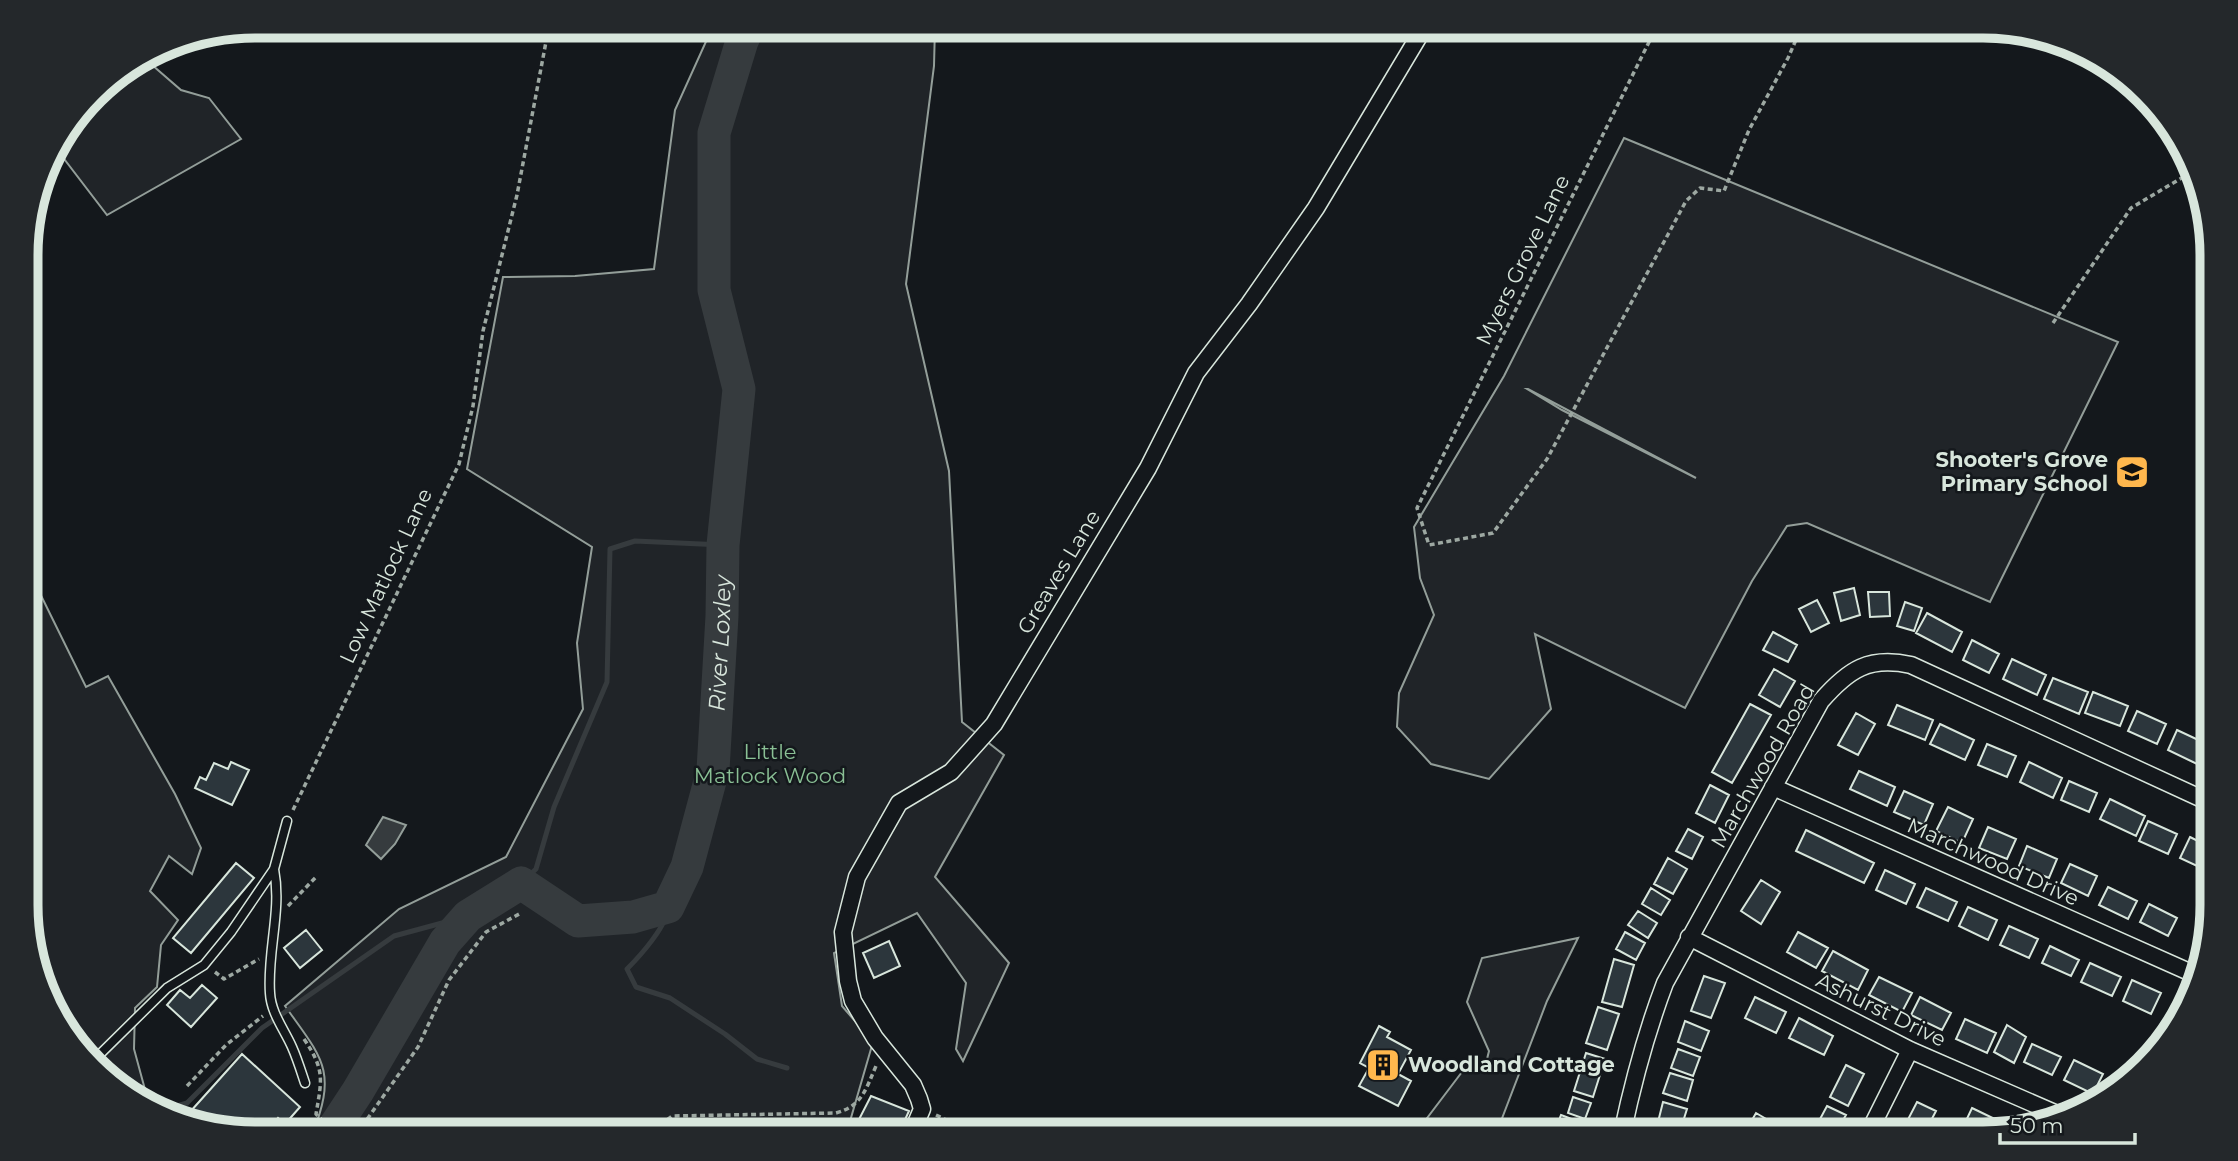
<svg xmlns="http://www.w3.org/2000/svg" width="2238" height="1161" font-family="Montserrat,sans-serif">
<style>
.green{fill:#202428;stroke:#939e99;stroke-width:2;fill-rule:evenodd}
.water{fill:#363b3e;stroke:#939e99;stroke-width:2}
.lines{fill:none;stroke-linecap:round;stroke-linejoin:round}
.stream{stroke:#363b3e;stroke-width:5}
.river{stroke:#363b3e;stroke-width:33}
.building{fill:#2c363c;stroke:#d8e6dc;stroke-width:2}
.service-casing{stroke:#d8e6dc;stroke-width:11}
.minor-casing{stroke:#d8e6dc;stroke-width:19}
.path{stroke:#9da8a2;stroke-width:3.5;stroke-dasharray:5 3.5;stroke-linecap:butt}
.service{stroke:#14181c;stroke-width:8}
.minor{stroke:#14181c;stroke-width:16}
.labels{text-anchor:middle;stroke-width:5;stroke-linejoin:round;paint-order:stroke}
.street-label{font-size:21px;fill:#d8e6dc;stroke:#14181c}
.poi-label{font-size:21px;font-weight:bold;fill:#d8e6dc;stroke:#14181c;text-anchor:end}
.park-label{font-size:21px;fill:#8ac095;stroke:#14181c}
.water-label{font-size:23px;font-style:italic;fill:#d8e6dc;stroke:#14181c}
.rim{fill:none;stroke:#d8e6dc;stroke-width:9}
</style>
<rect width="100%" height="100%" fill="#14181c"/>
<path class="green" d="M 713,26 L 935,26 L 934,66 L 906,284 L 949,471 L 962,722 L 1004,755 L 935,877 L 1009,963 L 963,1061 L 956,1049 L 966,983 L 917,913 L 834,953 L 842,1006 L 873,1042 L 846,1135 L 312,1135 C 338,1070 322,1058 285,1006 L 399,909 L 506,857 L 583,709 L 577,643 L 592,547 L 467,469 L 503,277 L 575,276 L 654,269 L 675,110 Z
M 144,58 L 181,90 L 209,98 L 241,139 L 107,215 L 55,147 L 104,83 Z
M 1624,138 L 2118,342 L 1990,602 L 1807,523 L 1787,526 L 1752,581 L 1685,708 L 1535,634 L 1551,709 L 1489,779 L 1431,764 L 1397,727 L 1399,693 L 1434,615 L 1420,578 L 1414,527 L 1504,376 ZM 1527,389 L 1528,389 L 1696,478 L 1562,410 Z
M 27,567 L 86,687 L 108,676 L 175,794 L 201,848 L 192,874 L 169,856 L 150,891 L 178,920 L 161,945 L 157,987 L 135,1008 L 134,1049 L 150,1108 L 73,1045 L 28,936 Z
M 1578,938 L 1547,1001 L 1496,1134 L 1415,1134 L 1465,1068 L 1484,1071 L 1489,1051 L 1467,1002 L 1482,958 Z"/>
<path class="water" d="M 383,817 L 406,825 L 395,844 L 381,859 L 366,845 Z"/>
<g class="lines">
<path class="stream" d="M 521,883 L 536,869 L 554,807 L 607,682 L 610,549 L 635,541 L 723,545
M 668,907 C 668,925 640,956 627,969 L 636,987 L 670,998 L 725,1034 L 757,1059 L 787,1068
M 157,1112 L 187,1103 L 262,1028 L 394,936 L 468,916"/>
<path class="river" id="s1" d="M 329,1135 L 358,1091 L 445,942 L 468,916 L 521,883 L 578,921 L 633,917 L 668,907 L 687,867 L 713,770 L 722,616 L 723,545 L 739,389 L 714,290 L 714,133 L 742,41 L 749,26"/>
</g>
<path class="building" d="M 1854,588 L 1860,615 L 1841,621 L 1834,593 Z
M 1868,592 L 1889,592 L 1890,616 L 1870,617 Z
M 1817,600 L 1829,623 L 1811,632 L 1799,609 Z
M 1905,602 L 1922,608 L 1914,631 L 1897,626 Z
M 1927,613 L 1962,632 L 1952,652 L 1916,633 Z
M 1773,632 L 1797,645 L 1788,662 L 1763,650 Z
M 1972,640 L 1999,654 L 1989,673 L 1963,660 Z
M 2012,659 L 2046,675 L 2037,695 L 2003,679 Z
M 1774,669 L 1795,681 L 1780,707 L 1759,695 Z
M 2053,678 L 2088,692 L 2079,714 L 2044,699 Z
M 2093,692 L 2128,706 L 2120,726 L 2085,713 Z
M 1750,704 L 1771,715 L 1732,783 L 1712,772 Z
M 1897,705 L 1933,720 L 1925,740 L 1888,725 Z
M 2137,711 L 2166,724 L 2157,744 L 2128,731 Z
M 1856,713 L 1875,724 L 1858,755 L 1838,745 Z
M 1940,724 L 1974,740 L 1965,760 L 1930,744 Z
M 2177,730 L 2207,744 L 2197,764 L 2168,750 Z
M 1987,744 L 2016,756 L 2007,777 L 1978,765 Z
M 231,762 L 249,770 L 232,805 L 195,788 L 200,777 L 206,780 L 214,763 L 228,769 Z
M 2029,762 L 2062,778 L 2053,798 L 2020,782 Z
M 1859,771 L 1895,787 L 1887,806 L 1850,789 Z
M 2069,781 L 2097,793 L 2089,812 L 2061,800 Z
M 1710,785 L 1729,795 L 1715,823 L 1696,813 Z
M 1904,791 L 1933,804 L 1924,825 L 1894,812 Z
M 2110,799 L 2145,816 L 2136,836 L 2100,819 Z
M 1948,807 L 1973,819 L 1962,843 L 1936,831 Z
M 2148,821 L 2177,834 L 2168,854 L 2139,841 Z
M 1988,827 L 2016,839 L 2007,859 L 1979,848 Z
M 1688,829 L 1703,837 L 1692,859 L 1676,851 Z
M 1806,830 L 1874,863 L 1864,883 L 1796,851 Z
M 2190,837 L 2212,848 L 2212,873 L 2180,858 Z
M 2027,846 L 2057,859 L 2049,878 L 2019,866 Z
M 1668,858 L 1687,869 L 1673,894 L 1654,884 Z
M 236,863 L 254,878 L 191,953 L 173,938 Z
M 2070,864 L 2097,876 L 2088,896 L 2061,883 Z
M 1885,870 L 1915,884 L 1906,904 L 1876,890 Z
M 1761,880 L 1780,892 L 1761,924 L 1741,911 Z
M 2108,887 L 2137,901 L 2128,919 L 2099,905 Z
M 1651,888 L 1670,900 L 1661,915 L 1642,904 Z
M 1926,888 L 1957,902 L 1948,921 L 1917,907 Z
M 2149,904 L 2177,918 L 2168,936 L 2140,922 Z
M 1968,907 L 1997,920 L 1988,940 L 1959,926 Z
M 1638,911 L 1657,923 L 1648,938 L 1628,925 Z
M 2009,926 L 2038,939 L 2029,958 L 2000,945 Z
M 306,930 L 322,950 L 300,968 L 284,948 Z
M 1625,932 L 1645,943 L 1636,960 L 1616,949 Z
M 1798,932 L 1828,948 L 1816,968 L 1787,952 Z
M 889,941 L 900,966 L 874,978 L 863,953 Z
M 2050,946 L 2079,960 L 2071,976 L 2042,963 Z
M 1833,951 L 1868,970 L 1858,990 L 1822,971 Z
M 1614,959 L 1634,965 L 1622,1007 L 1602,1002 Z
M 2090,963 L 2121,977 L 2112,996 L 2081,982 Z
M 1704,976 L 1725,983 L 1711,1018 L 1691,1011 Z
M 1879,977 L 1912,993 L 1902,1012 L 1869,995 Z
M 2132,980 L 2161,993 L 2151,1014 L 2123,1001 Z
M 202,985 L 217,998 L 191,1027 L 167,1005 L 180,990 L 190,998 Z
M 1755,997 L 1786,1012 L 1776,1033 L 1745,1018 Z
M 1920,997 L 1951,1013 L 1942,1030 L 1911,1015 Z
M 1598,1007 L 1619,1014 L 1607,1050 L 1586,1043 Z
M 1799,1018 L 1833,1036 L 1824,1055 L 1789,1038 Z
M 1965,1019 L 1996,1033 L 1987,1053 L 1956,1039 Z
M 1685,1021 L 1709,1031 L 1701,1051 L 1678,1042 Z
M 2007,1025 L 2026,1037 L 2014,1063 L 1994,1052 Z
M 1379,1026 L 1390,1032 L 1387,1037 L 1411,1050 L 1398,1074 L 1411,1081 L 1398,1106 L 1359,1086 L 1369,1068 L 1360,1063 Z
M 2032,1044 L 2061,1057 L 2052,1075 L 2024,1062 Z
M 1678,1049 L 1700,1057 L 1693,1076 L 1671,1068 Z
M 1586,1053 L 1605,1059 L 1593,1097 L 1574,1091 Z
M 242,1054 L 300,1107 L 285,1124 L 278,1118 L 263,1135 L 191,1120 L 195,1116 L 190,1112 Z
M 2074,1060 L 2103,1074 L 2093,1094 L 2064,1080 Z
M 1846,1065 L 1864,1074 L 1848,1106 L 1830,1097 Z
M 1670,1073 L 1693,1080 L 1687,1101 L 1663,1093 Z
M 2116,1082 L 2120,1084 L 2108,1097 Z
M 871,1096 L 909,1111 L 898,1135 L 851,1135 Z
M 1573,1097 L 1591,1103 L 1585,1119 L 1568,1113 Z
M 1663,1102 L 1687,1109 L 1681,1128 L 1658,1122 Z
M 1917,1102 L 1936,1111 L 1924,1134 L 1903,1134 L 1901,1133 Z
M 1827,1106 L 1846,1115 L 1835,1134 L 1812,1134 Z
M 1972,1108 L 2001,1122 L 1995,1134 L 1977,1134 L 1963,1127 Z
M 1756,1113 L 1775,1124 L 1769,1134 L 1744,1134 Z
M 1561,1115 L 1588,1125 L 1585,1134 L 1554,1133 Z
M 1657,1129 L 1674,1134 L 1655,1134 Z"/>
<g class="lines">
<g class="service-casing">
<path id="service" d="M 274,869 C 282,911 267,951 270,993 C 271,1013 284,1029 292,1047 C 297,1058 301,1071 305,1083
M 93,1061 L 167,988 L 204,965 L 231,932 L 274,869 L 287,821"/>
</g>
<g class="minor-casing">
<path id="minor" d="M 1773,787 L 2196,975
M 1689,937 L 1910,1050 L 2057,1114
M 1622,1134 C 1633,1082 1646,1033 1665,983 L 1821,701 C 1849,669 1869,656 1911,665 L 2211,803
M 1868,1134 L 1910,1050
M 911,1135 L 922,1109 L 919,1099 L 913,1085 L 875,1038 L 853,1001 L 848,981 L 843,932 L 857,877 L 899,803 L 951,772 L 994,724 L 1148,468 L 1196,373 L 1249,304 L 1316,208 L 1425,26"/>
</g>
<path class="path" d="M 1657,26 L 1417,508 L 1429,545 L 1493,533 L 1547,459 L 1686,201 L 1700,188 L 1724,191 L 1749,130 L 1788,58 L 1802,26
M 2053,323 L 2131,208 L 2190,173
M 293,810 L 459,464 L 473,406 L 483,331 L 517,195 L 549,26
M 288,906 L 317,876
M 215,972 L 224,979 L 259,959
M 304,1039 C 325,1070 322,1079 316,1114 L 323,1121 L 356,1135 L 418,1047 L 449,980 L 486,932 L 521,913
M 187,1086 L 226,1045 L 263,1016
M 936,1115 L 967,1130 L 970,1135
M 647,1135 L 672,1116 L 836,1113 C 862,1106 866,1089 876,1066"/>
<use href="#service" class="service"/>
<use href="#minor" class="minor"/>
</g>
<defs>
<g id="school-square" transform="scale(1.75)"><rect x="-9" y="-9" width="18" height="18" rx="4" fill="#ffb74d" stroke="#14181c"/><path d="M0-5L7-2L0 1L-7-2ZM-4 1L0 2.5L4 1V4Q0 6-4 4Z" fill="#111"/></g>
<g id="building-square" transform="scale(1.75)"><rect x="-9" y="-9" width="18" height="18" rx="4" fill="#ffb74d" stroke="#14181c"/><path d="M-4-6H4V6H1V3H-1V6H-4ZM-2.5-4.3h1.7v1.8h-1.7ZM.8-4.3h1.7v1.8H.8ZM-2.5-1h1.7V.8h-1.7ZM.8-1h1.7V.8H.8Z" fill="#111"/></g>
</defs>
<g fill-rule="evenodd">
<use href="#school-square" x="2132" y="472"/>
<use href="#building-square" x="1383" y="1065"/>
</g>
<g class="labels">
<g class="street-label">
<text transform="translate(1523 260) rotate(-64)" y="7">Myers Grove Lane</text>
<text transform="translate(1059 572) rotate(-59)" y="7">Greaves Lane</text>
<text transform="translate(386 576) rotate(-65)" y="7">Low Matlock Lane</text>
<text transform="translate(1763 766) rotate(-60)" y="7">Marchwood Road</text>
<text transform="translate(1993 862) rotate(24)" y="7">Marchwood Drive</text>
<text transform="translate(1881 1010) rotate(26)" y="7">Ashurst Drive</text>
</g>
<g class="poi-label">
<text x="2108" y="467">Shooter's Grove<tspan x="2108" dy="24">Primary School</tspan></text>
<text x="1408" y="1072" text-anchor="start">Woodland Cottage</text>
</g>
<g class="park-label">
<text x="770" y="759">Little<tspan x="770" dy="24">Matlock Wood</tspan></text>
</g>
<g class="water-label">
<text dy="8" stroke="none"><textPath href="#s1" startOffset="754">River Loxley</textPath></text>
</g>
</g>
<path d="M0 0H2238V1161H0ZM255 38H1983A217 217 0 0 1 2200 255V905A217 217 0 0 1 1983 1122H255A217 217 0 0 1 38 905V255A217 217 0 0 1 255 38Z" fill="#24282b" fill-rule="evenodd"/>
<path class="rim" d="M255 38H1983A217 217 0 0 1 2200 255V905A217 217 0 0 1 1983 1122H255A217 217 0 0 1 38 905V255A217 217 0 0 1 255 38Z"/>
<path d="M2000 1133v10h135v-10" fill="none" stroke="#d8e6dc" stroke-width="3.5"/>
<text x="2010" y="1133" font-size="21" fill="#d8e6dc" stroke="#14181c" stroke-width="5" paint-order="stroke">50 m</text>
</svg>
